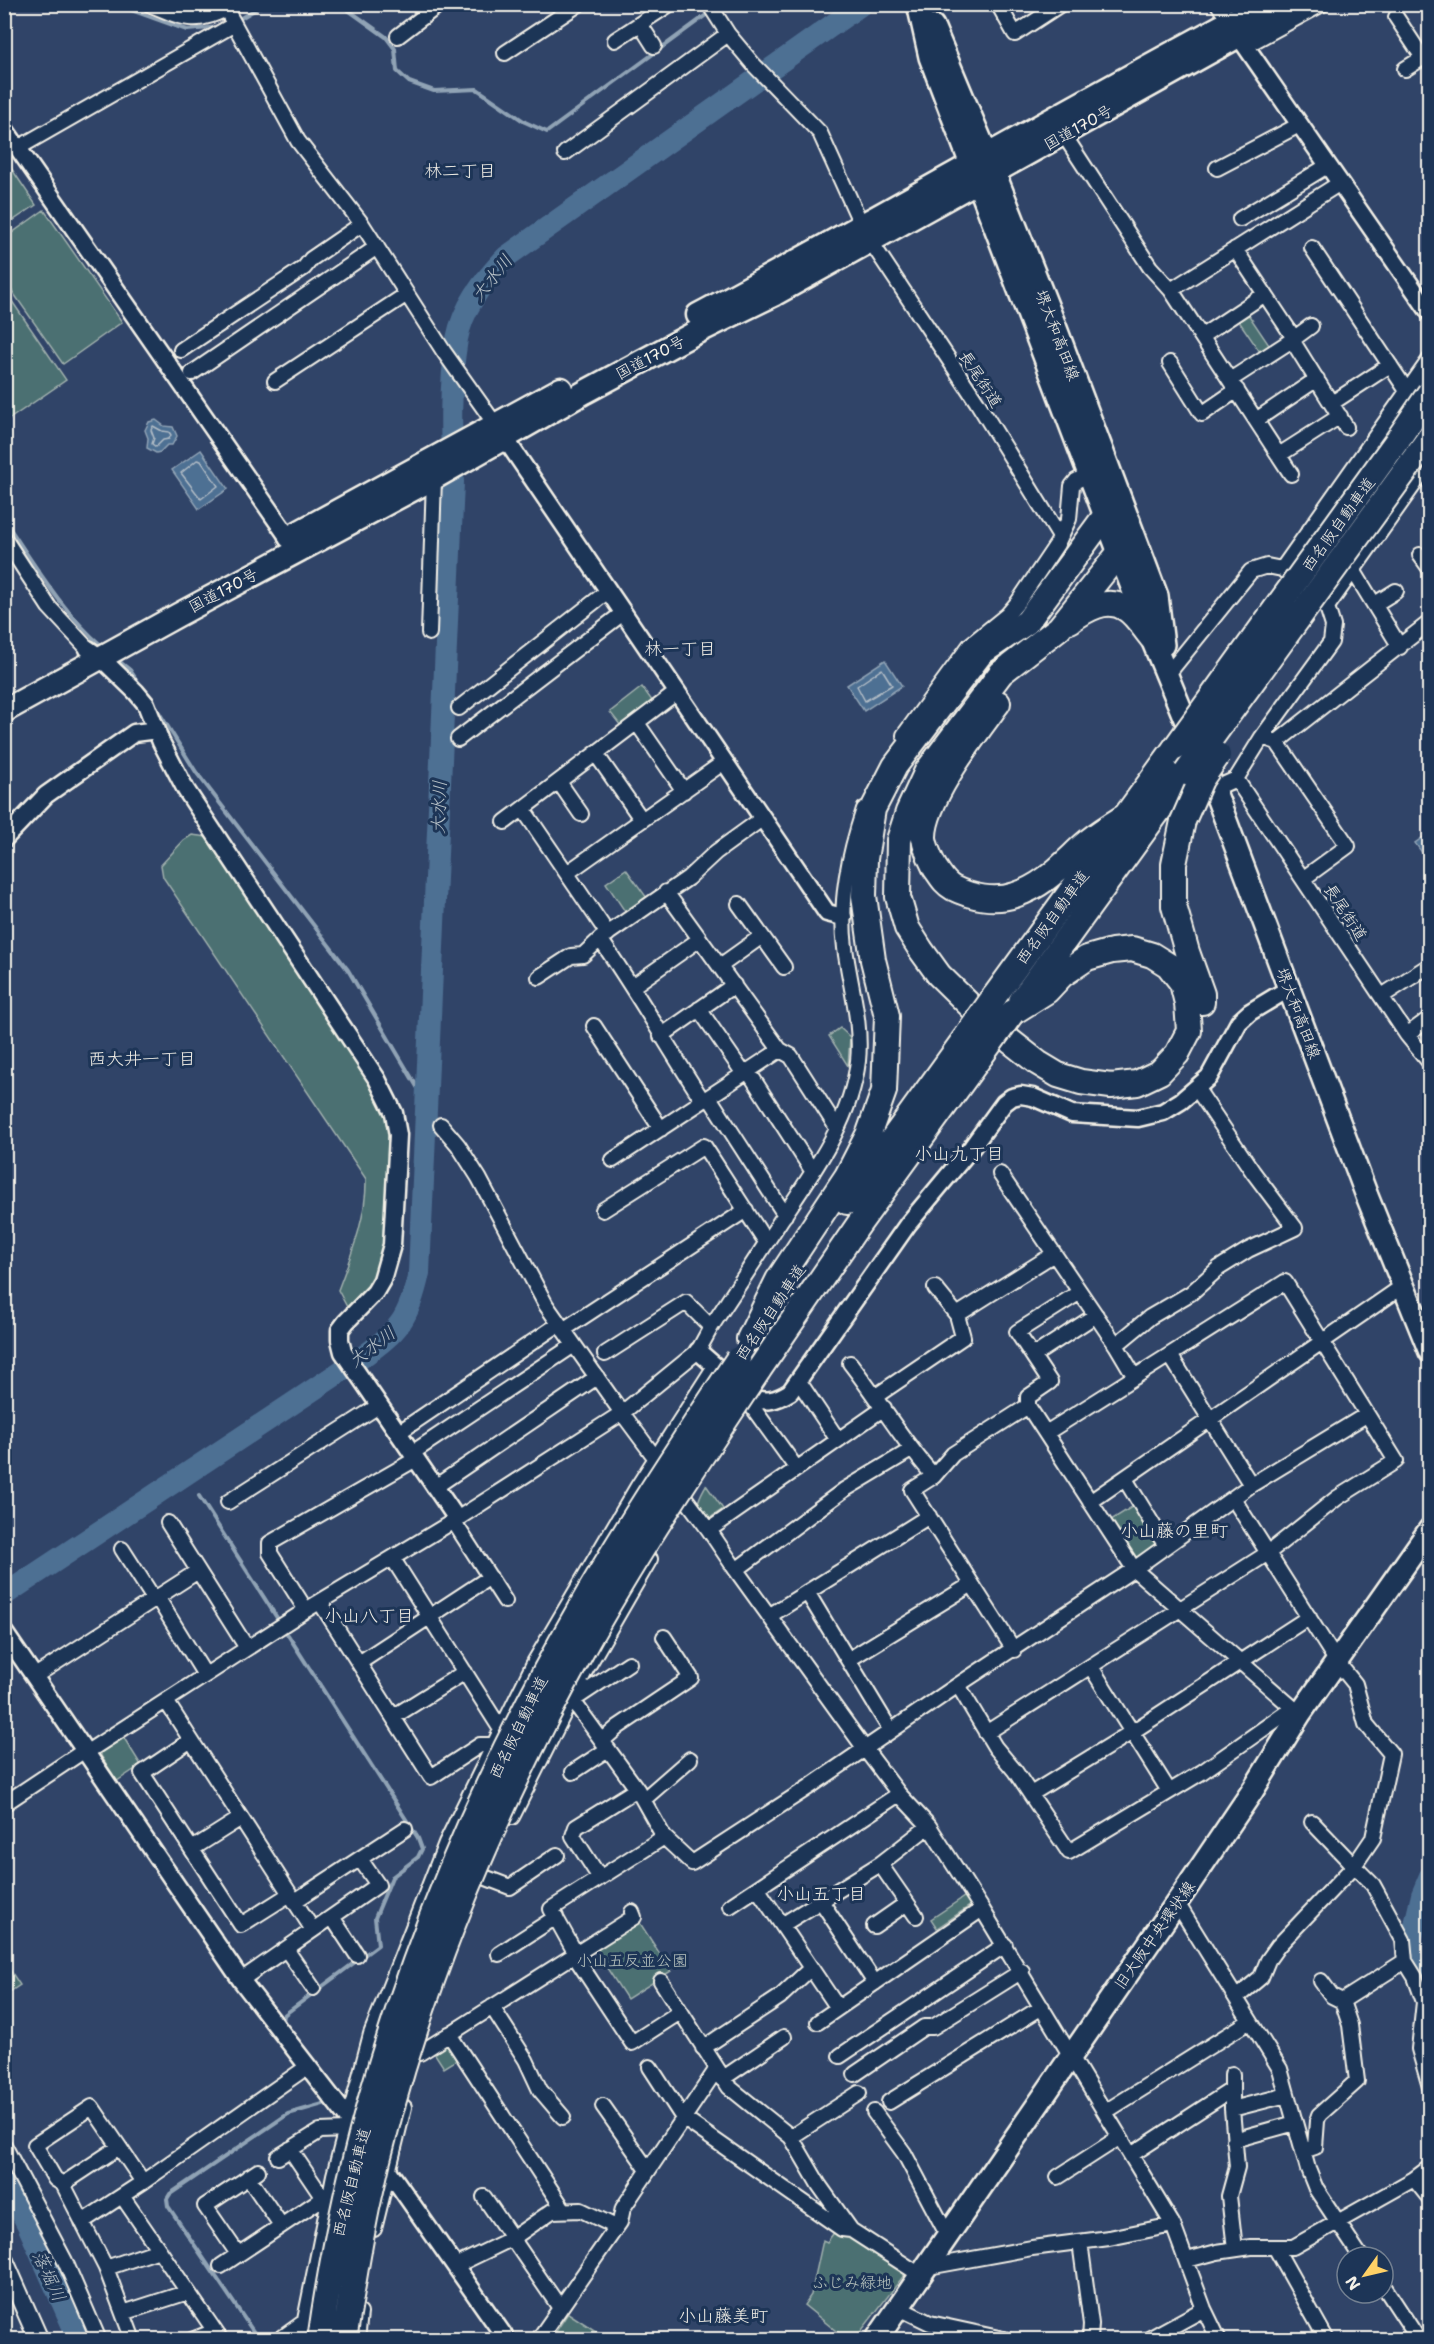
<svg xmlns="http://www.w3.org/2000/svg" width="1434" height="2344" font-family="'Shantell Sans','Klee One',sans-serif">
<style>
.green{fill:#4c7072;stroke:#a0b0ad;stroke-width:1.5}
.water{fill:#4e6f93;stroke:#90a3b5;stroke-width:1.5}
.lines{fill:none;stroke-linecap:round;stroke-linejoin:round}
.shore{stroke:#b2bdc6;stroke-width:1.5}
.stream{stroke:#90a3b5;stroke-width:4}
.river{stroke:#4e6f93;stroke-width:22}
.minor-casing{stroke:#f4f1e8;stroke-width:18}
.tertiary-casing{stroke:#f4f1e8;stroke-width:21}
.secondary-casing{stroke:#f4f1e8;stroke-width:22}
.primary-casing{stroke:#f4f1e8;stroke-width:26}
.trunk-casing{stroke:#f4f1e8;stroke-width:27}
.motorway-casing{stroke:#f4f1e8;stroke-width:28}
.minor{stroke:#1d3557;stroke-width:14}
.tertiary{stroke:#1d3557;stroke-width:16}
.secondary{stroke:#1d3557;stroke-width:18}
.primary{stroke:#1d3557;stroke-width:21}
.trunk{stroke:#1d3557;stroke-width:22}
.motorway{stroke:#1d3557;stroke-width:24}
.motorway-bridge-casing{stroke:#f4f1e8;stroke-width:28;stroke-linecap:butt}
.motorway-bridge{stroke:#1d3557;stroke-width:24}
.labels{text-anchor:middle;stroke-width:6;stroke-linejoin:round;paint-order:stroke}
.street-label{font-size:16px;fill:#f4f1e8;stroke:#1d3557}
.park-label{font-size:16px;fill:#b9c4bf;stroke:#1d3557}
.neighbourhood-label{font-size:18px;fill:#f4f1e8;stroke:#1d3557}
.water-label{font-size:18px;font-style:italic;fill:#bac4ca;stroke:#1d3557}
</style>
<rect width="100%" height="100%" fill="#304468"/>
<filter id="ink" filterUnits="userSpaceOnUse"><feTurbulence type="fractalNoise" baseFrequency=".0167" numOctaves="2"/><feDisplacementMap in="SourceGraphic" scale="12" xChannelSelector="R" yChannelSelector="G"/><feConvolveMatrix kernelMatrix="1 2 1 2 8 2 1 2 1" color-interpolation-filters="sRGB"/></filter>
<g filter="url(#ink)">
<path class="green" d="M 5,159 L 36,205 L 5,226 L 4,226 Z
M 44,210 L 122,322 L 63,364 L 5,281 L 5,238 Z
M 5,291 L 66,380 L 5,422 L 4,422 Z
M 1246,311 L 1269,345 L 1260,352 L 1236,317 Z
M 642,687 L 653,702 L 621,726 L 610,712 Z
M 192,835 L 207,837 L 358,1065 L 381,1101 L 388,1121 L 387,1236 L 376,1277 L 347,1307 L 338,1290 C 351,1255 367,1217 366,1179 L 163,877 L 161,865 L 184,840 Z
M 626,869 L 647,898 L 626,913 L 606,883 Z
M 840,1028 L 850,1037 L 848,1066 L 829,1036 Z
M 706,1485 L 723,1509 L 707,1520 C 695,1503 696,1503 706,1485 Z
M 1135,1505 L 1157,1540 L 1157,1546 L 1141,1557 L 1135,1557 L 1111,1520 Z
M 124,1738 L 141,1765 L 117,1781 L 101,1756 L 101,1752 Z
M 967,1895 L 971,1900 L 971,1905 L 937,1928 L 931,1919 Z
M 638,1920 L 671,1971 L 627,1999 L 594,1948 Z
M 4,1961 L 20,1985 L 5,1995 L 4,1995 Z
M 446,2043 L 452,2045 L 460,2058 L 444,2068 L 433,2051 Z
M 836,2230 L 848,2234 L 905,2274 L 855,2339 L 846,2339 L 804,2305 L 811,2295 L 823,2240 L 827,2242 Z
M 568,2313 L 608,2339 L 551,2339 Z"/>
<path class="water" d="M 156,420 L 164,426 L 173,427 L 177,436 L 172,445 L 167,445 L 160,452 L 156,453 L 147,448 L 148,438 L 145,430 L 149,422 Z
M 201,450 L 228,489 L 199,509 L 172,470 Z
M 885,660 L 902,686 L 864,711 L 847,685 Z
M 1429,833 L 1429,862 L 1415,843 Z"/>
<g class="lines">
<path class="shore" d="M 153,426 L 162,431 L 169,432 L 171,435 L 169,439 L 163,440 L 156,447 L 152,444 L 154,438 L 151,430 Z
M 197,460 L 201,461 L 218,486 L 201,499 L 181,473 Z
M 882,669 L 892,685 L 865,701 L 857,686 Z"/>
<path class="stream" d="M 115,4 L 187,30 L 221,27
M 340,4 L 386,37 L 395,49 L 397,71 L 409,82 L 434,91 L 477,89 L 525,122 L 547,132 L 721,4
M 236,21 L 264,4
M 4,520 C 34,564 62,612 103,647
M 115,658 L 130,670 L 142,688
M 155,706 L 196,772 L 348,970 L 426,1102
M 199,1496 L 418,1838 L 422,1849 L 418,1857 L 392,1877 L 375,1918 L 378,1945 L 284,2015 L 283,2022
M 259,2340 L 168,2206 L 167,2199 L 170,2194 L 288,2114 L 323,2104 L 328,2101"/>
<path class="river" d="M 4,1595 L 361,1358 C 399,1331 409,1319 419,1273 L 453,482 C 451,435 449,386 457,339 C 463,307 484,280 506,257 L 862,4
M 1430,1876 L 1422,1895 L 1410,1946 L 1411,1961 L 1427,1988 L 1430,2003
M 1430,2010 L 1427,2037 L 1430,2063
M 4,2180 L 28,2225 L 79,2340"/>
<g class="minor-casing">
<path id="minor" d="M 149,4 C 185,19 196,26 232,6
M 709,4 L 728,34 L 753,64 L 820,133 L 862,226
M 998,4 L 1015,34 L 1061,4
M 1218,4 L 1230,22
M 226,9 L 298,141 L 362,224 L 444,352 L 495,424
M 1396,17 L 1423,58
M 640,24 L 654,46
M 398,36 L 440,4
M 615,40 L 670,4
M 1245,46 L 1322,4
M 505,53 L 579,4
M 1405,69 L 1429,54
M 1064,135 L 1150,267 L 1171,290
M 18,148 L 233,25
M 565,153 L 728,34
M 1217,168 L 1299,125
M 1240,219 L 1327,166
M 871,242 L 977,402 L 1060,537
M 1312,248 L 1407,391
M 1235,249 L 1294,338
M 1202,336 L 1265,294
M 1292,340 L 1311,326
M 181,350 L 304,268 L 311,259 L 362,224
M 1170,363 L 1202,414 L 1237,390
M 192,373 L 377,247
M 1230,380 L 1292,340 L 1346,427
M 275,381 L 407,294
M 1332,403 L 1390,365
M 1256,420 L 1317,379
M 1279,455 L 1340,416
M 1291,474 L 1171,290 L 1340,183
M 4,538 L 49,607 L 88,649
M 1420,555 L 1430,569
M 1282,569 L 1430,359
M 1353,570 L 1400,647
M 1375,604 L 1396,591
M 1327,607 L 1430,462
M 429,633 L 434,478
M 1167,675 L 1251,571 L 1267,566 L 1282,569 L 1327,607 L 1333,626 L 1331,642 L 1262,737 L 1236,779 L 1214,789
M 459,708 L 608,591
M 637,723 L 684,791
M 904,735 L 970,645 L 1007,615 L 1018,602 L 1057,544 L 1069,519 L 1072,486 L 1076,481 L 1089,474
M 1262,737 L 1277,742 L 1348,846 L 1304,878
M 458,739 L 623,613
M 1277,742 L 1430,622
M 596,754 L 642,820
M 1236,779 L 1407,1035 L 1430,1063
M 559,782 L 581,814
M 523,809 L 608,934
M 505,822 L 677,692
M 567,873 L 724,762
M 666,892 L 780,1050 L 791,1056 L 837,1128
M 739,904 L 784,967
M 600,939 C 637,992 668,1047 703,1101
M 720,966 L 762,936
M 539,977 L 571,956 L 583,955 L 600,939 L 688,878 L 716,852 L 763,818
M 633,986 L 700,939
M 1382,996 L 1430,965
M 699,1009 L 744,1074
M 594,1026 L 661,1129
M 1407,1035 L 1430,1018
M 661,1036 L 734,985
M 748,1071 L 813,1172
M 709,1097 L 785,1215
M 441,1125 L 458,1145 L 479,1178 L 546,1305 L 622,1413 L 709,1530 L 736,1570 L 865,1749 L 899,1794 L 929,1826 L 982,1909 L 1173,2225 L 1204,2309 L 1219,2340
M 613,1160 L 780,1050
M 1000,1174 L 1116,1345 L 1135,1377
M 603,1210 L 704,1146 L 766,1242
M 1080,1292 L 1017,1332 L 1050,1382 L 1028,1397 L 1028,1406 L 1134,1569 L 1300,1714
M 957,1315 L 1054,1254
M 563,1330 L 746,1210
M 1116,1345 L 1150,1317 L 1191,1293 L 1219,1268 L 1248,1250 L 1295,1228 L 1253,1172 L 1197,1089
M 605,1354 L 686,1302 L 711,1327
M 1170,1355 L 1251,1485
M 1033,1356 L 1096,1315
M 850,1363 C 879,1400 902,1441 934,1476
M 798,1380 L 838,1440
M 876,1396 L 963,1337 L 957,1315 L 935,1288
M 748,1401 L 797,1469
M 398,1433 L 559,1324
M 412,1453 L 574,1345
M 1125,1479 L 1166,1546
M 435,1487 L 597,1377
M 1233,1498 L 1337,1662 L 1355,1684 L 1366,1724 L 1391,1754 L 1373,1838 L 1354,1866 L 1373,1885 L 1403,1940 L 1405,1961 L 1415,1977 L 1424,2002 L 1419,2049 L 1430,2087
M 228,1502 L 380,1405
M 1090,1502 L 1403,1286
M 454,1522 L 505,1601
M 168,1523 L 247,1648
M 709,1530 L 884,1408
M 122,1549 L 154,1599
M 393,1559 L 500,1728
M 736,1570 L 844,1490 L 911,1450
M 807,1592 L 891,1731
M 157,1597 L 205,1675
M 320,1602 L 431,1777 L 480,1745 L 492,1745
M 306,1610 L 270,1553 L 270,1543 L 416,1459
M 769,1616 L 929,1516
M 1014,1650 L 912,1490 L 934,1476 L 953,1454 L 1028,1406
M 848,1660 L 972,1584
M 359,1663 L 490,1577
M 1091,1667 L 1169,1791
M 35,1676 L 198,1571
M 958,1685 L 995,1747 L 1015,1771 L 1069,1852 L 1202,1772 L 1293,1708
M 571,1698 L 637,1789 L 664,1837 L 692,1863 L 809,1787 L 958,1685 L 1134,1569 L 1251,1485 L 1366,1415
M 166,1701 L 313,1930
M 572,1701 L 629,1663
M 393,1717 L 465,1672
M 986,1733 L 1268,1553 L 1337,1498 L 1396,1461 L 1285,1282 L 1046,1433
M 191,1740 L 142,1773 L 241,1925 L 290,1894
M 602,1741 L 618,1727 L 691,1678 L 664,1637
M 87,1752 L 306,1610 L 457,1519 L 622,1413 L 698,1351 L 711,1327 C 734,1292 758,1256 781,1220 C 813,1172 851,1121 858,1061 C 862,1022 850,986 845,948 C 839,900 849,855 864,809
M 573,1772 L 608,1749
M 1031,1794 L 1132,1732 L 1309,1617
M 643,1800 L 690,1759
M 4,1804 L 85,1750
M 512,1817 L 584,1673 L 650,1559
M 192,1849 L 241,1818
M 880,1864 L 916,1916
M 484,1877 L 510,1887 L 557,1855
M 600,1878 L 573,1836 L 576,1827 L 637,1789
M 757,1888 L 838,2008
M 295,1901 L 405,1829
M 821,1901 L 875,1983
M 1177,1903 L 1280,2069 L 1308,2169 L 1316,2189 L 1361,2257
M 730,1906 L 899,1794
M 332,1917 L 357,1955
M 782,1925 L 880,1864 L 929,1826
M 874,1926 L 907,1903
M 286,1949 L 313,1988
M 499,1954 L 556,1917
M 576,1954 L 551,1909 L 664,1837
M 574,1955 L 632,2043 L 680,2012
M 241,1980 L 378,1885 L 360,1859
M 661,1981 L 729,2087 L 791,2137 L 859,2093
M 1321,1981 L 1332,1996 L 1342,2001
M 1236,1998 L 1261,1977 L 1268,1960 L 1278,1946 L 1354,1866 L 1312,1822
M 492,2007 L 526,2060 L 540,2090 L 563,2117
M 818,2022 L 982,1909
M 449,2034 L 564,2210
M 703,2048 L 780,1997 L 811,1968
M 420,2053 L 634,1917 L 632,1912
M 840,2056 L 1005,1945
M 650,2067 L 683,2118 L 842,2229 L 851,2230
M 855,2074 L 924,2027 L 933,2027 L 1022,1971
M 1232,2074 L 1232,2109 L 1237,2167 L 1229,2196 L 1235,2249
M 722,2079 L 784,2037
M 889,2102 L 1042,2007
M 603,2106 L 648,2170
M 1232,2109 L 1287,2095
M 874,2112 L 904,2153 L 948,2236
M 1105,2112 L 1250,2021
M 791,2137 L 819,2185 L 851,2230 L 922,2276
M 1234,2140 L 1295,2123
M 4,2145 L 65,2261 L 99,2340
M 290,2149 L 323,2198
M 1303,2151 L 1315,2147 L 1317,2121 L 1319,2115 L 1357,2081 L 1350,2025 L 1342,2001 L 1405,1961
M 1131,2155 L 1231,2090
M 278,2157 L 320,2131 L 345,2130
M 248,2177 L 281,2225
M 1058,2177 L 1120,2137
M 1414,2179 L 1430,2199
M 63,2184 L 119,2147
M 122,2196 L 221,2340
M 484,2197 L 560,2308
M 82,2222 L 143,2182 L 307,2067
M 374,2229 L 404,2107
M 1080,2242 L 1091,2324 L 1090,2340
M 1275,2247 L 1327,2340
M 238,2254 L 205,2206 L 258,2171
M 1187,2260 L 1217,2252 L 1251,2247 L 1293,2247 L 1414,2179 L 1430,2167
M 221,2266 L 323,2198 L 329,2201
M 455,2266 L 513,2238 L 552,2211 L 581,2210 L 616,2227
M 928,2267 L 1032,2248 L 1109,2238 L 1173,2225
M 106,2268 L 159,2250
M 1383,2285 L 1419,2340
M 899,2308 L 930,2323 L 1008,2340
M 123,2313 L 188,2292
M 133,2340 L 106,2268 L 63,2184 L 55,2179 L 35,2145 L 92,2107 L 143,2182
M 192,2340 L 215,2331
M 279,2340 L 304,2322
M 301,2340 L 334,2175 L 371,2034 L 446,1843 L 535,1661 L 638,1486 L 715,1366
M 357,2340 L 360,2313
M 538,2340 L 620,2222 L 623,2208 L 716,2070
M 1147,2340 L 1204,2309"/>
</g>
<g class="tertiary-casing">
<path id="tertiary" d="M 1233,28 L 1430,313
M 4,128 L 295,547
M 498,428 L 827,913 L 843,917
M 88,649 L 101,658 L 136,692 L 146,704 L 161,742 L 186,790 L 377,1079 L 394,1113 L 398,1135 L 392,1245 L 382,1280 L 375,1292 L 346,1322 L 340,1330 L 340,1340 L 343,1352 L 457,1519
M 4,839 L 46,795 L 134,733 L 157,730
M 698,1351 L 751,1397 C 765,1404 777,1400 790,1392 L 908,1224 L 972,1147 L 1004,1103 L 1012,1097 L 1021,1095 L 1033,1097 L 1072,1114 L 1138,1118 L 1163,1112 L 1181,1101 L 1209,1077 L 1239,1022 L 1250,1012 L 1290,988
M 4,1632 L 241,1980 L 388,2170 L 507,2340"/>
</g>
<g class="secondary-casing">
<path id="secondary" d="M 4,2261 L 39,2340"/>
</g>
<g class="primary-casing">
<path id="primary" d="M 918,4 L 930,57 L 1011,269 L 1151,637 L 1214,789 L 1367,1196 L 1430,1352
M 933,26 L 995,174 L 1054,323 L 1157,596 L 1163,645
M 876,2340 L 1182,1895 L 1253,1790 L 1300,1714 L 1430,1529"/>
</g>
<g class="trunk-casing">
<path id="trunk" d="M 698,315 C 888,213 1073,105 1263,4
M 290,537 L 561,389
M 4,711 L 178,615 L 434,478 L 585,392 L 693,334 L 775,294 L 1296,4"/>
</g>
<g class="motorway-casing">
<path id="motorway" d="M 1070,621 C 1085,610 1107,596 1126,609 C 1136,615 1144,629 1151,637
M 998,703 C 976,733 923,801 924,838 C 925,847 931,860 935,868 C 941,876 944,883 953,888 C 971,897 995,902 1015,895 C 1044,886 1063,864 1084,845 C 1096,834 1112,825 1125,816
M 1183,821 L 1174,864 L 1174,906 L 1187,952 L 1202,994 L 1202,1002
M 994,997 L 1175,748
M 1021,1001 L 1186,773
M 847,1202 L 963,1041
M 749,1339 L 778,1280 L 847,1176 L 869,1133 L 884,1091 L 887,1016 L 873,960 L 864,896 L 865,859 L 873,809 L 895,766 L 981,653 L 1027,622 L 1105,516 L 1128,521 L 1119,553 L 1059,628 L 1001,673 L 927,771 L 908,812 L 899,840 L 898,897 L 907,928 L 921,950 L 939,975 L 991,1026 L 1038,1063 L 1058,1075 L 1081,1082 L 1111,1086 L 1137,1083 L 1160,1072 L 1177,1054 L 1189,1031 L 1187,1003 L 1182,983 L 1168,965 L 1152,955 L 1132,949 L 1112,951 L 1087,958 L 1062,975 L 1047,991 L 1012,1013
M 758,1371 L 859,1224 L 981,1056"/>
</g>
<use href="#minor" class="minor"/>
<use href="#tertiary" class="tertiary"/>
<use href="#secondary" class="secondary"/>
<use href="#primary" class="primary"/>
<use href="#trunk" class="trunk"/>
<use href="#motorway" class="motorway"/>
<g class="motorway-bridge-casing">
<path id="motorway-bridge" d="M 1175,748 L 1396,442 L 1430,392
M 1186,773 L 1430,437
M 1183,821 L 1201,780 L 1218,755
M 963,1041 L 994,997
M 981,1056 L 1012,1013
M 320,2340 C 356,2082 450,1835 579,1610 C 628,1524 683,1442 738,1359
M 344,2340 C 351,2296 358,2252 367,2208 C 408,2015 487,1824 582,1651 C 635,1555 697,1463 758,1371"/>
</g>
<use href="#motorway-bridge" class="motorway-bridge"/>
</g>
</g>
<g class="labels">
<g class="street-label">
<text transform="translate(1078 127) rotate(-29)" y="6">国道170号</text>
<text transform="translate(1058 335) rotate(69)" y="6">堺大和高田線</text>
<text transform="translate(650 357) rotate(-28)" y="6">国道170号</text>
<text transform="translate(981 379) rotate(57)" y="6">長尾街道</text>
<text transform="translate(1338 524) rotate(-54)" y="6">西名阪自動車道</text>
<text transform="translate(223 590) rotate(-28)" y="6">国道170号</text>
<text transform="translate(1346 912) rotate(57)" y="6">長尾街道</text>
<text transform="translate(1052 917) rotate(-54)" y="6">西名阪自動車道</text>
<text transform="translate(1299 1013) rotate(69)" y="6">堺大和高田線</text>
<text transform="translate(770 1312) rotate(-56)" y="6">西名阪自動車道</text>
<text transform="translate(518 1727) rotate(-64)" y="6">西名阪自動車道</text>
<text transform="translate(1154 1935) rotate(-55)" y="6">旧大阪中央環状線</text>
<text transform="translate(351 2182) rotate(-76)" y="6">西名阪自動車道</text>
</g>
<g class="park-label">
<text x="632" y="1966">小山五反並公園</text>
<text x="852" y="2288">ふじみ緑地</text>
</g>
<g class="neighbourhood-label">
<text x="460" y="177">林二丁目</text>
<text x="680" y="655">林一丁目</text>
<text x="142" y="1065">西大井一丁目</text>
<text x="959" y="1160">小山九丁目</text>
<text x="1174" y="1537">小山藤の里町</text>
<text x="369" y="1622">小山八丁目</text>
<text x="821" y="1900">小山五丁目</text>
<text x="723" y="2322">小山藤美町</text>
</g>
<g class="water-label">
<text transform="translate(492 278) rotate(-51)" y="6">大水川</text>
<text transform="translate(439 807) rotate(-88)" y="6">大水川</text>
<text transform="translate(372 1347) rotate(-38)" y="6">大水川</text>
<text transform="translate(49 2276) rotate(65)" y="6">落堀川</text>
</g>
</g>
<rect width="1434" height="2344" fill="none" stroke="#1d3557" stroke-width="24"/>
<rect x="12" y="12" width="1410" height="2320" fill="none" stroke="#f4f1e8" stroke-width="2" filter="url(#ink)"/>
<g transform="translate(1365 2275) rotate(236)"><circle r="28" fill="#1d3557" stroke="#738091" stroke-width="1.5"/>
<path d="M0-4.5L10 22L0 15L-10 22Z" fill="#ffd166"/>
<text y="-9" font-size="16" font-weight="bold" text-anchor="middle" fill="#f4f1e8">N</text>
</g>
</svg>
